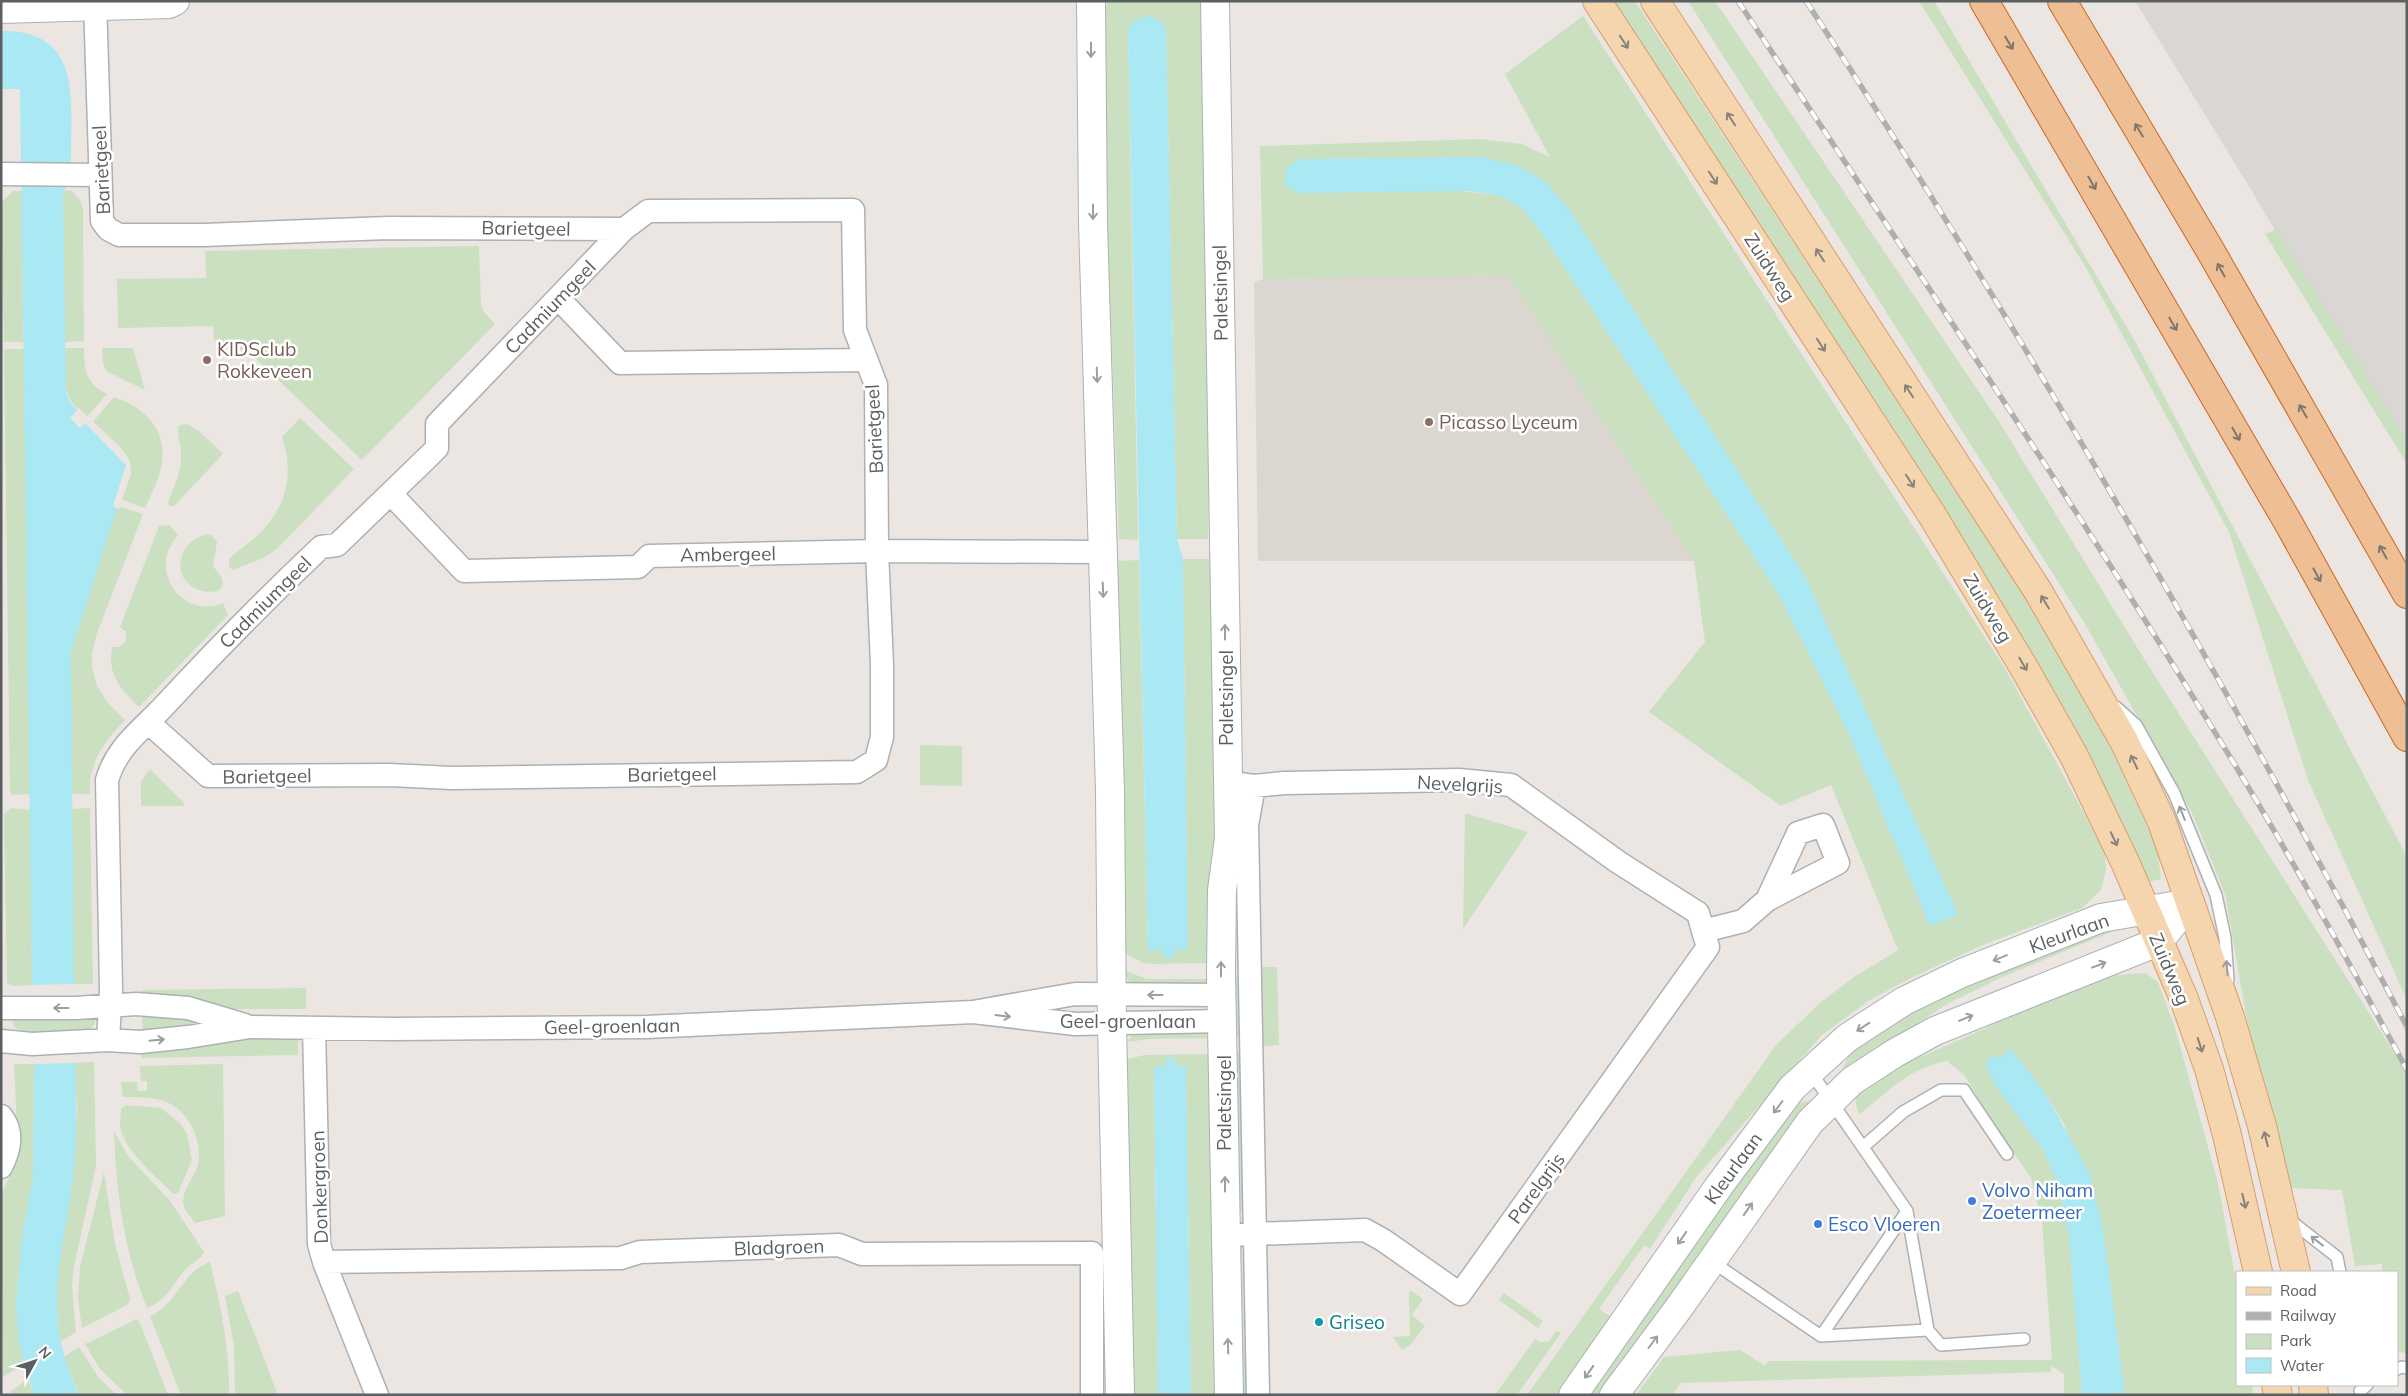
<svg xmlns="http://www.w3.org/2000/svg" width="2408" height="1396" font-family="Mulish,sans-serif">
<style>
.industrial{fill:#dad6d4}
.education{fill:#dbd6d0}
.green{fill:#cae0c1;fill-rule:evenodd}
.water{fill:#aae8f3}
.pier{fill:#ebe6e2}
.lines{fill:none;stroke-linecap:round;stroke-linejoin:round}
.lane-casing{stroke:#adb1b3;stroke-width:14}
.street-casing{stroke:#adb1b3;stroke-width:25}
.secondary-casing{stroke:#acb1b3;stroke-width:30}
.primary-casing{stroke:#de9c68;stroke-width:30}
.highway-casing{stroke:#d0661d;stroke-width:30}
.lane{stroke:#fff;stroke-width:11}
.street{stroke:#fff;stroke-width:22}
.secondary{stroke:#fff;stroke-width:28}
.primary{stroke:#f4d5ae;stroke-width:28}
.highway{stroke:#eebf95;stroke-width:28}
.rail-casing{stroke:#aeafaf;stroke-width:5.5}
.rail{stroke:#fff;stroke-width:4;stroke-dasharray:11;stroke-linecap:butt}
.oneway{stroke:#888278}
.oneway2{stroke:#7f776e}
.oneway3{stroke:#9c9fa0}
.education-dot{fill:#8d6e63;stroke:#fff;stroke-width:2}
.shop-dot{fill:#3f7fe0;stroke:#fff;stroke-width:2}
.culture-dot{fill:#0f9aa8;stroke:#fff;stroke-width:2}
.labels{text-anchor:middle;stroke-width:5;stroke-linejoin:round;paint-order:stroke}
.street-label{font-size:19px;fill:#5a5f61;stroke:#fff}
.education-label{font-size:19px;fill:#785e54;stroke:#fff;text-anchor:start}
.shop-label{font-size:19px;fill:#366cbe;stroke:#fff;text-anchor:start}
.culture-label{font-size:19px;fill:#0d838f;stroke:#fff;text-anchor:start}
</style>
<rect width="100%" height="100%" fill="#ebe6e2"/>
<path class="industrial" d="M 2135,1 L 2407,1 L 2407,453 L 2250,188 Z"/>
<path class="education" d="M 1507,275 L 1694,561 L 1258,561 L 1254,282 L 1263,279 Z"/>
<path class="green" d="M 1108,1 L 1202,1 L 1209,181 L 1208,539 L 1177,539 L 1166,27 L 1159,20 L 1128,29 L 1138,540 L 1119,539 L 1100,29 Z
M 1609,1 L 1635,1 L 2048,630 L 2109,744 L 2157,847 L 2161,879 L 2148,882 L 2113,805 L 2057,699 Z
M 1688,1 L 1715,1 L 1998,420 L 2143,657 L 2407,1073 L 2407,1353 L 2397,1352 L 2397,1272 L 2382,1272 L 2382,1264 L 2355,1266 L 2342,1190 L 2288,1188 L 2251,1044 L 2225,894 L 2192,813 L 2085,624 Z
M 1919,1 L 1934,1 L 2135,341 L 2407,857 L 2407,1000 L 2308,780 L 2229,532 L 2085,266 Z
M 1583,16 L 2006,670 L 2105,852 L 2106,870 L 2101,890 L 2082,908 L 1985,944 L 1913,977 L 1868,1001 L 1822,1035 L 1697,1176 L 1650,1249 L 1644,1245 L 1599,1309 L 1615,1319 L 1562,1395 L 1527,1395 L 1777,1044 L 1820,1003 L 1854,977 L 1898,950 L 1831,785 L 1781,806 L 1649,712 L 1705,642 L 1694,561 L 1507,275 L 1263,279 L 1260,146 L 1481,139 L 1522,144 L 1550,157 L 1505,74 ZM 1481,157 L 1571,212 L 1806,578 L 1958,915 L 1930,926 L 1849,734 L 1778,593 L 1544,236 L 1523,209 L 1501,196 L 1286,169 L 1299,159 Z
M 71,190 L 80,200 L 83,209 L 84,341 L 65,342 L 63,191 Z
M 13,191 L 22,191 L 23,342 L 4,342 L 1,203 Z
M 2277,229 L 2407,441 L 2407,464 L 2265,234 Z
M 479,246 L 481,305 L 484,312 L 495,324 L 362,460 L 254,357 L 240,349 L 214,340 L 213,326 L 118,328 L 117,279 L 206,278 L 205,251 Z
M 65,348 L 84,348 C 84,369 86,384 107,394 L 86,418 C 59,393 66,382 65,348 Z
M 102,348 L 133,348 L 145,390 L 106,371 L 103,363 Z
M 4,349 L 24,349 L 30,794 L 13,795 L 10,793 Z
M 114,397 C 146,408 169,431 161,468 C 158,481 151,495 145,508 L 120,499 L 92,423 Z
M 300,418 L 354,469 L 277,549 L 265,557 L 233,570 L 229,566 L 229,559 C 237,551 247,545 256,537 C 286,509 295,476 282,437 Z
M 187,424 L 200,432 L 223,454 L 174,506 L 170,506 L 168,502 C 175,485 182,470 181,452 C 181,443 175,433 180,425 Z
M 117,506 L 143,514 L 96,636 L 92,655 L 92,668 L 97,686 L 107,702 L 125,720 C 104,742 88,762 90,794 L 71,794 L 71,652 Z
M 169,525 L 178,535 C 173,542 167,550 166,560 C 163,591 194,616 223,603 L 228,615 L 139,707 C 120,689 107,674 112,647 L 119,647 L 126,641 L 126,632 L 120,627 L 159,526 Z
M 208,534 L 211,535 L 217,542 L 213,566 C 216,571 221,575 222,579 C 230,602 170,594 182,556 C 186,544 195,537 208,534 Z
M 1183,559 L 1216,559 L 1220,832 L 1214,963 L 1151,964 L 1143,963 L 1123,952 L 1118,561 L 1139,560 L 1148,950 L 1188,949 Z
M 920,745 L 962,746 L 962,786 L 920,785 Z
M 150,769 L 183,802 L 184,806 L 141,806 L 141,781 Z
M 11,808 L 30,810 L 32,985 L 13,986 L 7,983 L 4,814 Z
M 90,808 L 93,984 L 74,984 L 71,809 Z
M 1465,813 L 1528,832 L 1463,929 Z
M 2111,926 L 2124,927 L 2000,978 L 1947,1004 L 1840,1075 L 1850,1052 L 1934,997 Z
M 1260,967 L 1277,967 L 1279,1045 L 1262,1046 Z
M 1126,971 L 1147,979 L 1206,979 L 1208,981 L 1205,984 L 1132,985 L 1123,973 Z
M 2145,973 L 2158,982 L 2175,1028 L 2218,1183 L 2237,1287 L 2237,1385 L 2252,1385 L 2253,1395 L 2125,1395 L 2104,1236 L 2064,1124 L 2045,1093 L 2012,1051 L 2020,1119 L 2043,1149 L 2059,1187 L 2069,1238 L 2082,1395 L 2064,1395 L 2064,1374 L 2052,1366 L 2051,1372 L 1681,1383 L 1672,1395 L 1636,1395 L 1664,1357 L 1740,1350 L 1765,1366 L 1768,1361 L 2052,1360 L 2042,1221 L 2031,1178 L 1995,1125 L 1965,1076 L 1947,1061 C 1910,1068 1888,1091 1859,1115 C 1854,1100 1853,1095 1864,1082 L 1984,1029 L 2015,1009 L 2116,975 Z
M 1229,976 L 1240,976 L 1241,1037 L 1230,1037 Z
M 306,988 L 306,1009 L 229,1009 L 142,998 L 141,990 Z
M 142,1013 L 160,1013 L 200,1024 L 143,1033 Z
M 95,1017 L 95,1024 L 88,1031 C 75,1031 6,1042 13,1018 Z
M 1204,1032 L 1208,1038 L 1149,1039 L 1127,1042 L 1133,1034 Z
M 298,1035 L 298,1055 L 141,1058 L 141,1050 L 213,1039 Z
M 1230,1053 L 1241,1053 L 1244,1210 L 1240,1213 L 1234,1213 Z
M 1215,1054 L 1220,1395 L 1191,1395 L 1186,1066 L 1176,1067 L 1176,1058 L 1165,1059 L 1165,1067 L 1154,1068 L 1158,1395 L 1128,1395 L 1124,1060 L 1144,1055 Z
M 94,1062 L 96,1166 L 74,1266 L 72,1286 L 76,1332 L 60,1342 L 56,1296 L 57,1271 L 71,1193 L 77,1112 L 75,1063 Z
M 14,1064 L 34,1064 L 33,1175 L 21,1245 L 16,1306 L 24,1364 L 3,1377 L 1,1194 C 24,1156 15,1106 14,1064 Z
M 223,1064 L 225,1216 L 195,1223 C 191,1217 182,1208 183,1200 C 184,1187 195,1177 198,1164 C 203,1139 187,1107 161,1100 C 149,1097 136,1097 123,1097 L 121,1082 L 137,1082 L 138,1091 L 147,1091 L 147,1081 L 141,1081 L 140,1066 Z
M 1815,1099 L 1603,1395 L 1581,1395 L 1791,1105 Z
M 126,1105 L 161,1108 L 181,1124 L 187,1134 L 192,1160 L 178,1193 L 173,1194 C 156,1176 130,1156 121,1131 C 119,1124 121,1115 121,1108 Z
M 114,1131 L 128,1156 L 170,1201 L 204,1252 C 201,1259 195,1261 189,1266 C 173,1281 169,1300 147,1308 C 124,1251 116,1192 114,1131 Z
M 104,1172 L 115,1244 L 130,1299 L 128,1304 L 123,1307 L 82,1328 L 78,1299 L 80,1267 Z
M 1242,1247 L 1246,1395 L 1236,1395 L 1238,1251 Z
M 210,1262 C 221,1307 230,1349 229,1395 L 181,1395 L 150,1316 C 179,1303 182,1271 210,1262 Z
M 238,1291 L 278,1395 L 235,1395 L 234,1346 L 225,1296 Z
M 1411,1291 L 1423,1299 L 1412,1315 L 1425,1326 L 1411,1344 L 1402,1350 L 1393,1337 L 1410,1336 L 1409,1292 Z
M 1504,1293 L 1543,1321 L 1538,1328 L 1499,1300 Z
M 137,1319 L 140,1323 L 168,1395 L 127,1395 L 100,1369 L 85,1344 Z
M 1556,1331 L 1561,1333 L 1517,1395 L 1495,1395 L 1535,1339 L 1540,1342 L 1549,1341 Z
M 79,1347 L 98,1377 L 117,1395 L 79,1395 L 64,1357 Z
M 28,1379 L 34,1395 L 12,1395 L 10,1392 Z"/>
<path class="water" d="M 1146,16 L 1156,18 L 1166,27 L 1177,539 L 1183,559 L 1188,949 L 1174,950 L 1174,958 L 1164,958 L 1163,950 L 1148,951 L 1128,28 L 1136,20 Z
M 1,31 C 85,30 70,103 71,163 L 64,162 L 65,190 L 63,191 L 66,393 L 73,406 L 128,463 L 128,474 L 71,652 L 74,984 L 32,985 L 20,89 L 1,89 Z
M 1481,157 L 1516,165 L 1545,181 L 1571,212 L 1806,578 L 1958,915 L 1930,926 L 1849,734 L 1778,593 L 1544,236 L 1523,209 L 1501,196 L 1469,191 L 1298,193 L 1285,185 L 1286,169 L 1299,159 Z
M 2012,1050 L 2045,1093 L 2090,1174 L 2104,1236 L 2125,1395 L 2082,1395 L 2069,1238 L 2059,1187 L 2043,1149 L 1996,1087 L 1985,1064 L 1993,1056 L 1998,1058 Z
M 1176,1058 L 1176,1067 L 1186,1066 L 1191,1395 L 1158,1395 L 1154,1067 L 1165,1067 L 1165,1059 Z
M 75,1063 C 77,1106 77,1149 71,1193 C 59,1274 43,1314 79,1395 L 34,1395 L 19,1343 L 16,1306 L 21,1245 L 33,1175 L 34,1064 Z"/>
<path class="pier" d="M 79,408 L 124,451 L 130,462 L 131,474 L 119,509 L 113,506 L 126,465 L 85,423 L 80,428 L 70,418 Z"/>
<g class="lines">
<g class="lane-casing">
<path id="lane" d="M 2116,707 L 2136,725 L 2174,793 L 2216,895 L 2225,938 L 2228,980
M 1810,1071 L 1907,1211 L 1821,1336
M 1863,1147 L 1903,1112 L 1941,1090 L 1964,1090 L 2007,1154
M 1907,1211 L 1928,1330
M 2287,1218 L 2337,1257 L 2340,1272
M 1711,1261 L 1821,1336 L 1928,1330 L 1941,1345 L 2024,1339
M 2397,1369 L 2402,1367 L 2407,1368
M 2360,1391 L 2367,1385"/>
</g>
<g class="street-casing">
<path id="street" d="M 95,1 L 102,221 L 108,229 L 119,235 L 204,235 L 388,228 L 624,229 L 648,211 L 853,210 L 855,330 L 876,385 L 877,551 L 882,665 L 882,737 L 876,760 L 857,772 L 452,778 L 389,775 L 208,776 L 149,723
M 1,174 L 99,175
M 558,298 L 620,363 L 865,360
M 391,494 L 464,571 L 638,567 L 649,556 L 877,551 L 1102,552
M 1239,784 L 1254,786 L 1284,783 L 1459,780 L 1511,785 L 1618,862 L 1698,913 L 1703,931
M 1254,786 L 1247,825 L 1258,1395
M 1222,995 L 1075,994 L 973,1012 L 1075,1024 L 1223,1021
M 1,1008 L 76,1008 L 136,1004 L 188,1008 L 245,1025
M 314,1028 L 319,1244 L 324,1262 L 377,1395
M 108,1040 L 111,989 L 107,780 C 117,746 142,730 165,705 C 215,651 267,598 321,547 L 337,545 L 429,456 L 437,448 L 437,424 L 624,229
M 1,1041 L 32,1044 L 108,1040 L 140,1042 L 188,1037 L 250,1027 L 395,1029 L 646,1027 L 973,1012
M 1,1116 C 14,1132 10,1149 1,1167
M 1225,1235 L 1365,1230 L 1383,1240 L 1460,1294 L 1708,947 L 1703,931 L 1743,921 L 1767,900 L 1838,863 L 1823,825 L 1798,833 L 1767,900
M 324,1262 L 621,1258 L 640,1252 L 839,1245 L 862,1254 L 1092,1253 L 1092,1395"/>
</g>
<g class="secondary-casing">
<path id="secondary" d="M 1091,1 L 1093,223 L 1110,791 L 1112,1024 L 1120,1395
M 1215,1 L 1229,838 L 1222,890 L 1221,973 L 1229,1395
M 1,9 L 169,4 L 175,1
M 1573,1395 L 1719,1186 L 1792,1088 L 1847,1038 L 1904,1001 L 1962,973 L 2101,918 L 2190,903
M 1614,1395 L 1678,1309 L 1810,1122 L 1852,1081 L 1895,1053 L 1935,1031 L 2158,942 L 2190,903"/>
</g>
<g class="primary-casing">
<path id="primary" d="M 1597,1 L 1932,515 L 2023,666 L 2074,756 L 2125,862 L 2184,999 L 2209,1069 L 2227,1135 L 2258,1272
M 1655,1 L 2038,591 L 2124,741 L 2162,822 L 2230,1017 L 2262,1126 L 2296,1272
M 2276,1385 L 2278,1395
M 2313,1385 L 2314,1395"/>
</g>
<g class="highway-casing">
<path id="highway" d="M 1984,1 L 2289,524 L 2407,737
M 2062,1 L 2210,250 L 2407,594"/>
</g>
<use href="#lane" class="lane"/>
<use href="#street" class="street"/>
<use href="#secondary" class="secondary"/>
<use href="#primary" class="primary"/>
<use href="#highway" class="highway"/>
<g class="rail-casing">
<path id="rail" d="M 1738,1 C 1900,246 2066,489 2219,739 C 2286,847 2347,958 2407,1070
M 1806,1 C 2023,333 2223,675 2407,1027"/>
</g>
<use href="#rail" class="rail"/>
</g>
<defs><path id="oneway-shaft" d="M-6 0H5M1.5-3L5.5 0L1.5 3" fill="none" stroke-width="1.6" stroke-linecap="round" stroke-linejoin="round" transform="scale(1.25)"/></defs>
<g class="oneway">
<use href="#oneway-shaft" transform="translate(1624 42) rotate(57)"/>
<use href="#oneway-shaft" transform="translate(1731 119) rotate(-123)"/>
<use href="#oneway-shaft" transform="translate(1713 178) rotate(57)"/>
<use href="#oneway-shaft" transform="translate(1820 255) rotate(-123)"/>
<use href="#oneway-shaft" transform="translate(1821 345) rotate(57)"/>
<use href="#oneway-shaft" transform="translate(1909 391) rotate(-123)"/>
<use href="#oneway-shaft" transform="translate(1910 481) rotate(57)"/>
<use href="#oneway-shaft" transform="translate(2045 602) rotate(-121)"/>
<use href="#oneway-shaft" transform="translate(2023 664) rotate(60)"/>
<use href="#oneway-shaft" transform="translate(2134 762) rotate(-116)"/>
<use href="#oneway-shaft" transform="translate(2114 839) rotate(65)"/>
<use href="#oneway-shaft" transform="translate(2200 1045) rotate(72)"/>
<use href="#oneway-shaft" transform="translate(2266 1139) rotate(-104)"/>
<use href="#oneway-shaft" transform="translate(2244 1201) rotate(77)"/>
</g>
<g class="oneway2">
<use href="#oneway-shaft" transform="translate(2009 43) rotate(59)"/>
<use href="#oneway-shaft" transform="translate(2139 130) rotate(-121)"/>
<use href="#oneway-shaft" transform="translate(2092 183) rotate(60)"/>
<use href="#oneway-shaft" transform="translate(2221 270) rotate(-119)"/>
<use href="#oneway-shaft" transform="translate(2173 324) rotate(60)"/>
<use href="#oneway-shaft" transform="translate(2303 411) rotate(-120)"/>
<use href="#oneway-shaft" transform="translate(2236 434) rotate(60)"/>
<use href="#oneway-shaft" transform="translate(2383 552) rotate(-119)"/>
<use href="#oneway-shaft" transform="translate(2317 575) rotate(61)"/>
</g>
<g class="oneway3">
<use href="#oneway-shaft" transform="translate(1091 50) rotate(90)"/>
<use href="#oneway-shaft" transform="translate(1093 212) rotate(90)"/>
<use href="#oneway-shaft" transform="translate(1097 375) rotate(88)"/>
<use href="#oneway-shaft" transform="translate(1103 590) rotate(88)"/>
<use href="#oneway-shaft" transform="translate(1225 632) rotate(-90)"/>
<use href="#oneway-shaft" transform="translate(2182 813) rotate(-112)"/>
<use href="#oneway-shaft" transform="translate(2000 958) rotate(158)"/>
<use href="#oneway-shaft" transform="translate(2099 965) rotate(-21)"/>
<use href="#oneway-shaft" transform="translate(2227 968) rotate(-94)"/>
<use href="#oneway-shaft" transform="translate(1221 969) rotate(-90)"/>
<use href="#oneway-shaft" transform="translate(1155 995) rotate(180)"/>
<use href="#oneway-shaft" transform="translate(61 1008) rotate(180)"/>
<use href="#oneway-shaft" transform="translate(1003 1016) rotate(7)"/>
<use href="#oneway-shaft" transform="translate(1966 1018) rotate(-22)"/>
<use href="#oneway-shaft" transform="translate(1863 1027) rotate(147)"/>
<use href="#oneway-shaft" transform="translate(157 1040) rotate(-6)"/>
<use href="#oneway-shaft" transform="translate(1778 1107) rotate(127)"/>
<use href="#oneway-shaft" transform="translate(1225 1184) rotate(-90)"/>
<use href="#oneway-shaft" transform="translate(1748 1209) rotate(-55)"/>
<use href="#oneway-shaft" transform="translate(1682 1238) rotate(125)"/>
<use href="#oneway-shaft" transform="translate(2317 1241) rotate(-142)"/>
<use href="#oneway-shaft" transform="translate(1653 1342) rotate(-53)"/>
<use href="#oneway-shaft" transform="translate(1228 1346) rotate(-92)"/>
<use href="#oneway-shaft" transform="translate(1589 1372) rotate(125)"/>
</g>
<g class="education-dot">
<circle cx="207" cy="360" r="5"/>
<circle cx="1429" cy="422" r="5"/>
</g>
<g class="shop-dot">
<circle cx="1972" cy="1201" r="5"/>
<circle cx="1818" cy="1224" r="5"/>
</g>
<circle class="culture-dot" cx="1319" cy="1322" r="5"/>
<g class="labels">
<g class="street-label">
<text transform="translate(101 170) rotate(-93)" y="7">Barietgeel</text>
<text transform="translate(526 228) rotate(1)" y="7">Barietgeel</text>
<text transform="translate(1770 267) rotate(57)" y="7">Zuidweg</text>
<text transform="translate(1220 293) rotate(-91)" y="7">Paletsingel</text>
<text transform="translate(550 307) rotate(-46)" y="7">Cadmiumgeel</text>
<text transform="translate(874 429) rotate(-93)" y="7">Barietgeel</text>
<text transform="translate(728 554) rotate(-1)" y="7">Ambergeel</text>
<text transform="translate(265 602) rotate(-45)" y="7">Cadmiumgeel</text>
<text transform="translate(1988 608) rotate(59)" y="7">Zuidweg</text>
<text transform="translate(1226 698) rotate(-90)" y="7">Paletsingel</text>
<text transform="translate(672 774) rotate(-1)" y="7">Barietgeel</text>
<text transform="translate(267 776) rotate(-1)" y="7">Barietgeel</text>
<text transform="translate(1460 784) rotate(3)" y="7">Nevelgrijs</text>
<text transform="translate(2069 933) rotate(-20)" y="7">Kleurlaan</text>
<text transform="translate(2170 969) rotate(67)" y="7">Zuidweg</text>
<text x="1128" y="1028">Geel-groenlaan</text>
<text transform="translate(612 1026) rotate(-1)" y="7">Geel-groenlaan</text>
<text transform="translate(1224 1103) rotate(-90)" y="7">Paletsingel</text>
<text transform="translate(1733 1168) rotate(-54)" y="7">Kleurlaan</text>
<text transform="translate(319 1187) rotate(-92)" y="7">Donkergroen</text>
<text transform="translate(1536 1188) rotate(-54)" y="7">Parelgrijs</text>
<text transform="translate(779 1247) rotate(-2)" y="7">Bladgroen</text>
</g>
<g class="education-label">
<text x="217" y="356">KIDSclub<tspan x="217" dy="22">Rokkeveen</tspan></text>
<text x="1439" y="429">Picasso Lyceum</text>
</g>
<g class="shop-label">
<text x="1982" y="1197">Volvo Niham<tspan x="1982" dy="22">Zoetermeer</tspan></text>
<text x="1828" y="1231">Esco Vloeren</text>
</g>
<g class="culture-label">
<text x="1329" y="1329">Griseo</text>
</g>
</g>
<rect width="2408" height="1396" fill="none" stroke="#5a5f61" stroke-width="5"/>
<rect x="2236" y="1271" width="162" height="115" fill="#ffffff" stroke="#bdbfc0"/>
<rect x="2246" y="1287" width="25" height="8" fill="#f4d5ae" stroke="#bdbfc0"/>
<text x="2280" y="1296" font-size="15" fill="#5a5f61">Road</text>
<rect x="2246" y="1312" width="25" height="8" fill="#aeafaf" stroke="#bdbfc0"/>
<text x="2280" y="1321" font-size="15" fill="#5a5f61">Railway</text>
<rect x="2246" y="1334" width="25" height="15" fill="#cae0c1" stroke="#bdbfc0"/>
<text x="2280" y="1346" font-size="15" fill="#5a5f61">Park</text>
<rect x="2246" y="1358" width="25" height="15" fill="#aae8f3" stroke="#bdbfc0"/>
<text x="2280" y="1371" font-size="15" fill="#5a5f61">Water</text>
<g transform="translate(35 1361) rotate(50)" stroke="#ffffff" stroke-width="4" paint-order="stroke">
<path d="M0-4L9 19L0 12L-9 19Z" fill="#5a5f61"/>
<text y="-8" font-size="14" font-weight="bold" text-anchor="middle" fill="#5a5f61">N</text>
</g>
</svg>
